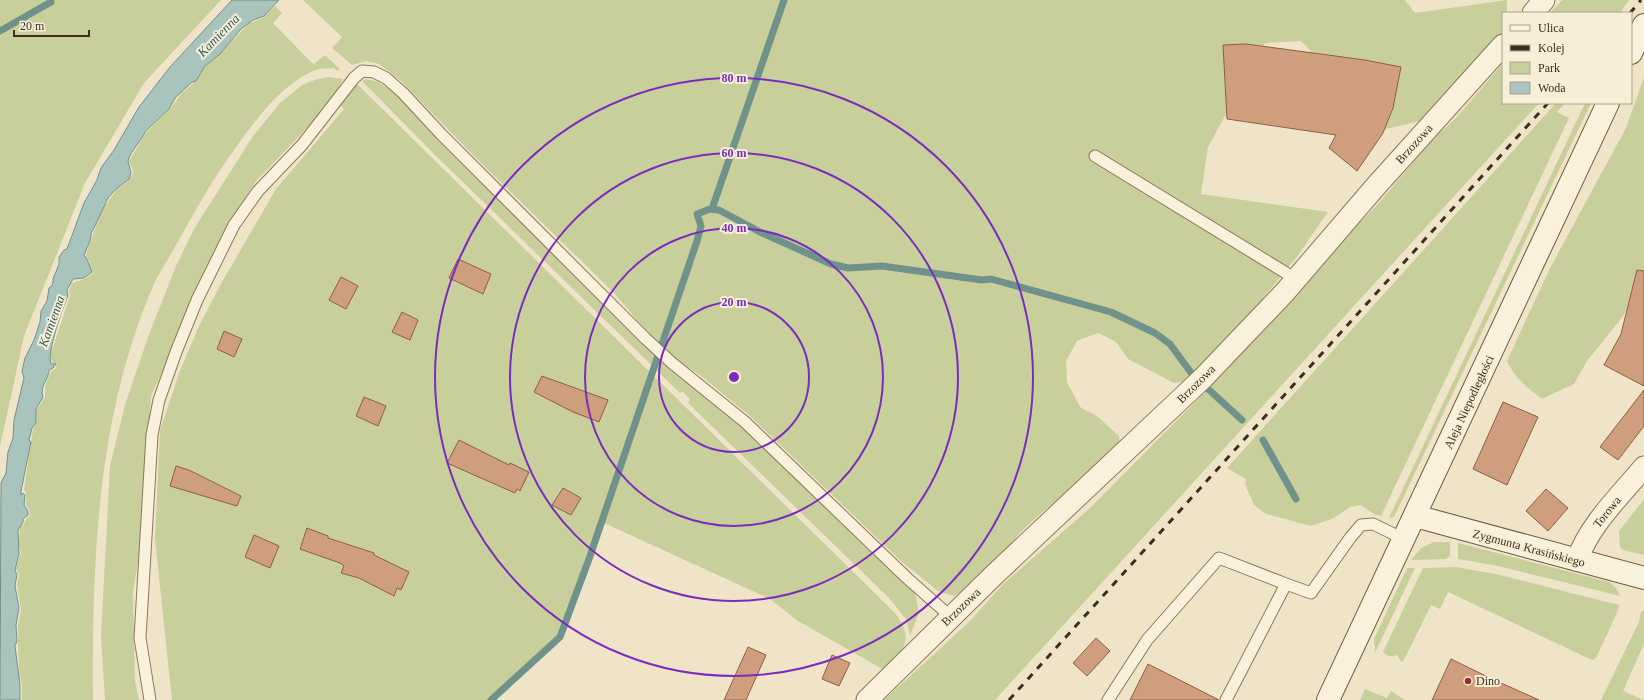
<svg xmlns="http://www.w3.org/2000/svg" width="1644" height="700" font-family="Georgia,serif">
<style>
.green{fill:#c9cf9b}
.water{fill:#a9c4bc;stroke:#6f938a}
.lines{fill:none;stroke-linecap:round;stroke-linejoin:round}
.stream{stroke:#6f938a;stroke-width:7}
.building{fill:#cf9f7d;stroke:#8d5f41}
.lane-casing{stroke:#8d765c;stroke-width:13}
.street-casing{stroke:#8d765c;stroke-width:23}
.secondary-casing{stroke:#6f573f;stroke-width:24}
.lane{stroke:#faf1dc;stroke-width:11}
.street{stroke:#faf1dc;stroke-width:21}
.secondary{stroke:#faf1dc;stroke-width:22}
.rail{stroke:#3d2e20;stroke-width:3;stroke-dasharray:7 7;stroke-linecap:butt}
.ring{fill:none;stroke:#7b2cbf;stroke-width:2}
.poi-dot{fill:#9e2a2b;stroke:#f7eed8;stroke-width:1.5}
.labels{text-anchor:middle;stroke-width:4;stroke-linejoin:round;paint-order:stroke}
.street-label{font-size:12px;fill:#3d2e20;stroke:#f7eed8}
.poi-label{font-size:12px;fill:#3d2e20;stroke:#f7eed8;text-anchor:start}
.water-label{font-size:13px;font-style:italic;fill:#2f5d5a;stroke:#f7eed8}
.centre{fill:#7b2cbf;stroke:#f7eed8;stroke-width:2}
.ring-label{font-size:12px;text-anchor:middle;font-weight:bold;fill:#7b2cbf;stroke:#f7eed8;stroke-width:4;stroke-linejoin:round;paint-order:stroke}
</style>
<rect width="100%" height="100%" fill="#f0e4c8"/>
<path class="green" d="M 0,0 L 221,0 L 144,83 L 85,183 L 24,336 L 0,447 Z
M 303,0 L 1405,0 L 1415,13 L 1507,0 L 1507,13 L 1503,13 L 1503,49 L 1424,120 L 1378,131 L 1325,66 L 1301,41 L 1265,43 L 1208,147 L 1201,194 L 1328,212 L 1296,258 L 1219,352 L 1187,381 L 1174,383 L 1128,359 L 1116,342 L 1098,333 L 1077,341 L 1066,361 L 1067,382 L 1080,407 L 1097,416 L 1119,436 L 1120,445 C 1092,474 1059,497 1030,523 C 1004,547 985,581 953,596 L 938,591 L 902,562 L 751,417 L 700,375 L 674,359 L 647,332 L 615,294 L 472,154 L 401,81 L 379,64 L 366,61 L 352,65 L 332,48 L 342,37 Z
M 1562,0 L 1629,0 L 1620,13 L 1550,13 Z
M 275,6 L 282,13 L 273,23 L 310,61 L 314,64 L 325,55 L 340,69 L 337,71 L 334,68 C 330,69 324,68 320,69 C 288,77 257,118 239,143 C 216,174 197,207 179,240 C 171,255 161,269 154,284 C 97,415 92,559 93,700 L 22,700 L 22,685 L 19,671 L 18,646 L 18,625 L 21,610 L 17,586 L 19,575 L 16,569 L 21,552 L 19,545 L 20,526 L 24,524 L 26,519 L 30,515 L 29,509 L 26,505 L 26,493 L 24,489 L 33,429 L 37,422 L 36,411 L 45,397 L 45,386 L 51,371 L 55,369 L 57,364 L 52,363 L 50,356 L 70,296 L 69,291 L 72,283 L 85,279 L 93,273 L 86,254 L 89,245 L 102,210 L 117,189 L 127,182 L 132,175 L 133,171 L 129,161 L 146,133 L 169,110 L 182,93 L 196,81 L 206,66 L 220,54 L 248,24 L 264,17 Z
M 1503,63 L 1503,103 L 1539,103 L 995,700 L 884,700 L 971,620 L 1002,585 L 1089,509 L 1197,400 L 1298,295 L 1334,249 L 1378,204 L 1432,140 L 1457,117 Z
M 329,77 L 343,79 L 333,98 L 311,124 L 256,181 L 227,227 L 197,287 L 170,355 L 151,396 L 141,544 L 133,592 L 135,681 L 139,700 L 105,700 L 101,636 L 110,466 L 125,405 L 148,337 L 176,266 L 194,229 L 253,136 L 280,103 L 302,85 L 317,79 Z
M 1644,77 L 1644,283 L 1634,295 L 1623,316 L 1587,361 L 1574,384 L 1542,399 C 1527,388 1515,378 1507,361 L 1550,268 L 1626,128 Z
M 366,79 L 379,82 L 402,99 L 659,359 C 753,426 832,512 915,592 L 919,613 L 910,636 L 906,619 L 889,598 L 688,403 L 690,399 L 683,392 L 680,393 L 435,155 L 362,81 Z
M 357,84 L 895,613 C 915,639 904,649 886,671 L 798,621 L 770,599 L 604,523 L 566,630 L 559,641 L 495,700 L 172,700 L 155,539 L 160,430 L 181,368 L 199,326 L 222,282 L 276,189 L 344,109 L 339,104 Z
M 1556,103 L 1565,103 L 1557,112 L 1569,118 L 1381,516 L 1374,514 L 1361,505 L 1350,507 L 1334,518 L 1311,526 L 1266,514 L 1254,505 L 1245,484 L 1246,479 L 1227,468 Z
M 1585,103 L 1591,103 L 1394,517 L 1389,518 Z
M 1644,499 L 1644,555 L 1623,550 L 1620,547 L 1619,531 Z
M 1434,542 L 1450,542 L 1450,556 L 1446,559 L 1411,560 L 1421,548 Z
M 1458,543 L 1609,582 L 1616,588 L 1620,596 L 1498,566 L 1458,559 Z
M 1456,567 L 1496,574 L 1619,605 L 1617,613 L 1596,658 L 1592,660 L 1448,592 L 1440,609 L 1431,605 L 1404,660 L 1401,662 L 1397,655 C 1391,658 1387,656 1383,652 L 1423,568 Z
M 1407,568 L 1415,568 L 1375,653 L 1374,639 Z
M 1641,611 L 1644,611 L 1644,644 L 1623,691 L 1644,700 L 1601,700 L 1639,622 Z
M 1365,689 L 1387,698 L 1391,691 L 1405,700 L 1360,700 Z"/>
<path class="water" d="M 232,0 L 279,0 L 264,16 L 253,20 L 241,29 L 220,54 L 205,66 L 196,81 L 192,82 L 175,98 L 169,109 L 145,132 C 144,137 130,152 128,161 L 131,173 L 129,179 L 116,189 L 108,198 L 91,234 C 91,242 86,248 84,256 L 86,257 L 92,272 L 84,278 L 73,279 L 67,290 L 68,296 C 63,306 46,355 51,364 L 56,364 L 53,368 L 49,370 C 49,379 39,387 43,397 L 36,409 L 36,423 L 32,428 L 29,440 L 31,442 L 21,491 L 21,495 L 23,493 L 25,495 L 24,505 L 28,511 L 28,515 L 23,519 L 23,522 L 18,530 L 19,554 L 15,570 L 17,575 L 15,586 L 19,608 L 16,625 L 17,641 L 15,646 L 20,685 L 20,700 L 0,700 L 1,483 L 6,473 L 8,452 L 13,438 L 14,420 L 24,378 L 22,371 L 25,358 L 34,340 L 40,322 L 41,311 L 47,301 L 49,288 L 52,286 C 53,283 53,278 54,276 C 57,269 60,265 59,257 L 64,250 L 67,249 L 84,203 L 97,180 L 101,168 L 114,150 L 139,107 L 170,67 Z"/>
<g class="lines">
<path class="stream" d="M 0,31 L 51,2
M 712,209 L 784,0
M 1207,388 L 1242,420
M 1263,440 L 1296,499
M 491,700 L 560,637 L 589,559 L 697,241 L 701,226 L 697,214 L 710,209 L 719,210 L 760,232 L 831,264 L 848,268 L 882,266 L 982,280 L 991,279 L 1111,312 L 1155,333 L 1170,344 L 1192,374"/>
</g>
<path class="building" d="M 1246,44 L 1365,60 L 1401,67 L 1393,108 L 1383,133 L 1357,171 L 1329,148 L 1336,135 L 1227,119 L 1223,45 Z
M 458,259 L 491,274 L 483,294 L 449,278 Z
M 1637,270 L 1644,271 L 1644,386 L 1604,365 L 1621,334 Z
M 341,277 L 358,286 L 346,309 L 329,300 Z
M 402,312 L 418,320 L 410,340 L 392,332 Z
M 224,331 L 242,339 L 234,357 L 217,349 Z
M 542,376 L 608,400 L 599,422 L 573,412 L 534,392 Z
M 1644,390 L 1644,426 L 1618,460 L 1600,447 Z
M 364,397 L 386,406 L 378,426 L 356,416 Z
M 1503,402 L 1538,417 L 1507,485 L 1473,469 Z
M 459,440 L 509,465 L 510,463 L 529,472 L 520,491 L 517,489 L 515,493 L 447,463 Z
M 176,466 L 189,470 L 241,496 L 237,506 L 170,486 Z
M 563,488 L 581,498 L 571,515 L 552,505 Z
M 1546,489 L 1568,508 L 1548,531 L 1526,511 Z
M 307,528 L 328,536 L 328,538 L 374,553 L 374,555 L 409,572 L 401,590 L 397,588 L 394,596 L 359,578 L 341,573 L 344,566 L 340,563 L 300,549 Z
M 254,535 L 279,546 L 270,568 L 245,557 Z
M 1096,638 L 1110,651 L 1087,676 L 1073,663 Z
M 748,647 L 766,655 L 746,700 L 724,700 Z
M 832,655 L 850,663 L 839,686 L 822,679 Z
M 1451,659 L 1492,679 L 1539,700 L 1432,700 Z
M 1148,664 L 1219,700 L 1130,700 Z"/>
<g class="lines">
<g class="lane-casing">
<path id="lane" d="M 1095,156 L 1296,279
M 1286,584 L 1311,593 L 1350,538 L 1361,525 L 1373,524 L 1404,539
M 150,700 L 140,638 L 152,435 L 159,400 L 176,352 L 197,300 L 234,225 L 258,191 L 302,145 L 354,78 L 362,71 L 374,72 L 386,78 L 403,93 L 441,134 L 646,339 L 672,363 L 745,422 L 907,578 L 951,617
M 1108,700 L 1147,640 L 1219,558 L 1286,584 L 1226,700"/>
</g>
<g class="street-casing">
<path id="street" d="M 1533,13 L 1544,0
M 1577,560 C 1590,524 1620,496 1644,467
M 867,700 L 994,575 L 1203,378 L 1285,292 L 1376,186 L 1503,45"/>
</g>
<g class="secondary-casing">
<path id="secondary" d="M 1631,53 L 1644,25
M 1415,516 L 1644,578
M 1328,700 L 1608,103"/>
</g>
<use href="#lane" class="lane"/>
<use href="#street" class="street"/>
<use href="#secondary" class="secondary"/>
<path class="rail" d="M 1630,13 L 1641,0
M 1009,700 L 1548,103"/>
</g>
<g class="ring">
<circle cx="734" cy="377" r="75"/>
<circle cx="734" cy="377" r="149"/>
<circle cx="734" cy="377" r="224"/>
<circle cx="734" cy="377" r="299"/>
</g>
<circle class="poi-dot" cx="1468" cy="681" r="4"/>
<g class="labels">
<g class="street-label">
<text transform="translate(1414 144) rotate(-48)" y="4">Brzozowa</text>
<text transform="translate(1196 384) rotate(-45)" y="4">Brzozowa</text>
<text transform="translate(1469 402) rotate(-65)" y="4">Aleja Niepodległości</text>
<text transform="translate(1607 512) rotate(-51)" y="4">Torowa</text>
<text transform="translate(1529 548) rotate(15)" y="4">Zygmunta Krasińskiego</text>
<text transform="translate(961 607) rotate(-44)" y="4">Brzozowa</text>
</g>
<g class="poi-label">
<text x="1476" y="685">Dino</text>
</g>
<g class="water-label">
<text transform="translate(218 35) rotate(-46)" y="5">Kamienna</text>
<text transform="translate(51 321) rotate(-70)" y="5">Kamienna</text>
</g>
</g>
<circle cx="734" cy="377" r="6" class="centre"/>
<g class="ring-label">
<text x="734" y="82">80 m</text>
<text x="734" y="157">60 m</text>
<text x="734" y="232">40 m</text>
<text x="734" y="306">20 m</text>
</g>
<rect x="1502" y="12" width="130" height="92" fill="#f7eed8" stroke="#ada18e"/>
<rect x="1510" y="25" width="20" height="6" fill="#faf1dc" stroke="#ada18e"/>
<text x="1538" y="32" font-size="12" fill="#3d2e20">Ulica</text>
<rect x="1510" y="45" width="20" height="6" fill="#3d2e20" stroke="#ada18e"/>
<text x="1538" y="52" font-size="12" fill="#3d2e20">Kolej</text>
<rect x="1510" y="62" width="20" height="12" fill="#c9cf9b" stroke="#ada18e"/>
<text x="1538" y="72" font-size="12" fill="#3d2e20">Park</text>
<rect x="1510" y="82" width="20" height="12" fill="#a9c4bc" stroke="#ada18e"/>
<text x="1538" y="92" font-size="12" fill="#3d2e20">Woda</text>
<path d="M14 30v6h75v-6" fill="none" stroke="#3d2e20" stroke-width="2"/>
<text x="20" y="30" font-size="12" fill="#3d2e20" stroke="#f7eed8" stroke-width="3" paint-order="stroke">20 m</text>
</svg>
